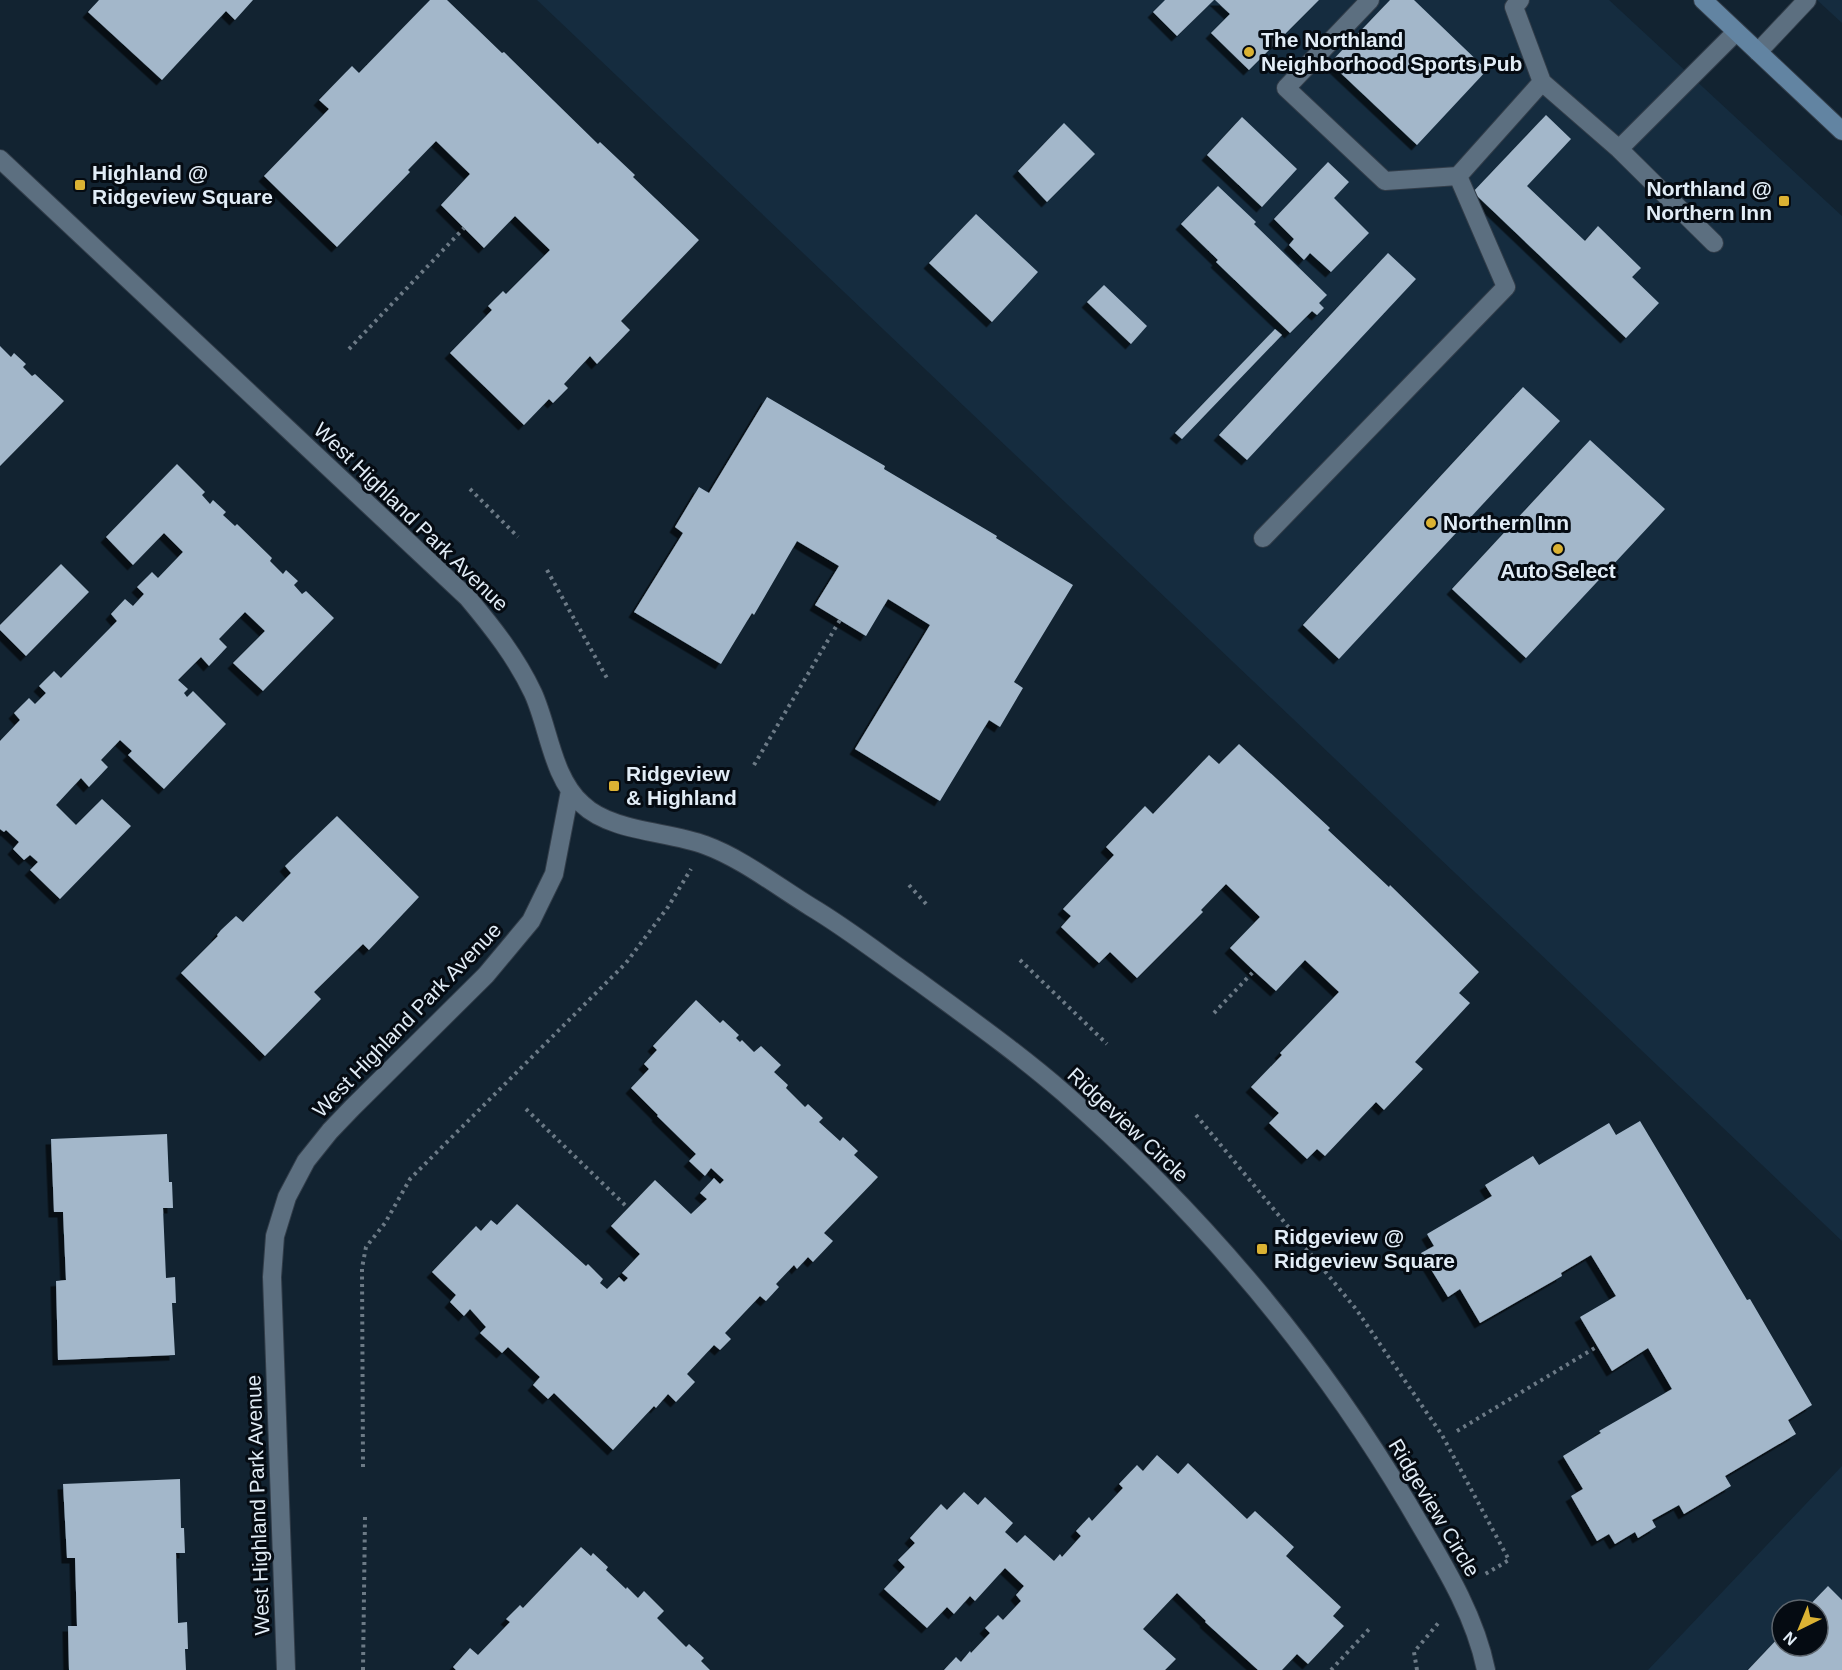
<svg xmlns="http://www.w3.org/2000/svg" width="1842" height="1670" font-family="Helvetica,sans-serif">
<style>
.built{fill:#152c3f;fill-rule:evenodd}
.building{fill:#a3b7ca;filter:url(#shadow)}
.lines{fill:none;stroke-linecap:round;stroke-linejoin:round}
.lane-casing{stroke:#323d49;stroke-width:20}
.street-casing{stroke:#323d49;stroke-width:20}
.secondary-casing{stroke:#323d49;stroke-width:20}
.path{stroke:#6c7a86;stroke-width:4;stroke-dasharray:3 4.5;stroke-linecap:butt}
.lane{stroke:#5c6f80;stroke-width:18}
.street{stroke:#5c6f80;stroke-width:18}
.secondary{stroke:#6284a2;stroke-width:18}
.poi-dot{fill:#dbb233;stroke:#050b12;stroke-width:2}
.labels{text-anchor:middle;stroke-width:6;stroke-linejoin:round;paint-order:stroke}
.poi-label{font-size:21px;font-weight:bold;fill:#e1ecf6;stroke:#050b12;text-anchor:start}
.street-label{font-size:21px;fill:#e1ecf6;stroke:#050b12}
</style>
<defs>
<filter id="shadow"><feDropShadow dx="-5.5" dy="5.5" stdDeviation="0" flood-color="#0009"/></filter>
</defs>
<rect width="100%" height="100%" fill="#122331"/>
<path class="built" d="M 537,0 L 1609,0 L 1842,216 L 1842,1241 Z
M 1817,0 L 1842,0 L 1842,23 Z
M 1842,1466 L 1842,1670 L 1648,1670 ZM 1782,1610 L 1818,1610 L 1818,1646 L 1782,1646 Z"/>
<path class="building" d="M 99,0 L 253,0 L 235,20 L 226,11 L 162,80 L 88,12 Z
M 430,0 L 447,0 L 502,53 L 504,52 L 598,144 L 600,142 L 635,175 L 633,177 L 699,240 L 621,321 L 630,330 L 597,364 L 590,356 L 564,384 L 568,388 L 553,403 L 549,399 L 524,425 L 450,353 L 492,310 L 488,306 L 503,291 L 506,294 L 550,250 L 515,216 L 484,248 L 441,205 L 470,174 L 436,141 L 408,170 L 410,172 L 337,247 L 264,176 L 329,109 L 319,100 L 352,66 L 359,73 Z
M 1165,0 L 1214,0 L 1177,36 L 1153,12 Z
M 1215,0 L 1319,0 L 1249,70 L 1211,33 L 1230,14 Z
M 1390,0 L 1414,0 L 1487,70 L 1417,145 L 1330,63 Z
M 1546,115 L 1571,139 L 1527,186 L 1585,241 L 1598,226 L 1641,268 L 1632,277 L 1659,303 L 1626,338 L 1473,192 Z
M 1242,117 L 1297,169 L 1262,207 L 1207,155 Z
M 1064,123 L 1095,154 L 1047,202 L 1018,171 Z
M 1328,162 L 1349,182 L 1334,198 L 1369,233 L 1331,272 L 1310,253 L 1304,260 L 1289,245 L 1294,239 L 1274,219 Z
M 1218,186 L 1256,222 L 1254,224 L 1327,295 L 1319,303 L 1324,308 L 1317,315 L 1312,311 L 1290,333 L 1216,262 L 1218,260 L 1181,224 Z
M 976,214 L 1038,272 L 992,322 L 929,263 Z
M 1388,253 L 1416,279 L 1247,460 L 1219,435 Z
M 1104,285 L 1147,326 L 1131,344 L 1087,302 Z
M 1275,329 L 1282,335 L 1182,439 L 1175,433 Z
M 0,346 L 11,357 L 14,353 L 26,364 L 23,367 L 32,376 L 35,374 L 64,401 L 0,466 Z
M 1523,387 L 1560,421 L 1339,659 L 1303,625 Z
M 767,397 L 885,466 L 884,469 L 997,536 L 996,538 L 1073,585 L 1014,682 L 1023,688 L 1000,727 L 989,720 L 940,801 L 855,749 L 930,625 L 888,599 L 866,636 L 815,605 L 839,566 L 797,541 L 754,615 L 752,613 L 721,664 L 634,612 L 683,533 L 675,527 L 699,487 L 709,493 Z
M 1590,440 L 1665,509 L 1526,658 L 1452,589 Z
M 177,464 L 205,492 L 202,495 L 210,504 L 213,500 L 226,512 L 223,515 L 235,526 L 237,524 L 272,558 L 270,561 L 283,574 L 286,570 L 298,581 L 294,585 L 302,594 L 306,591 L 334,618 L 263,691 L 233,663 L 265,631 L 245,612 L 219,639 L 227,647 L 209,666 L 201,657 L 178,680 L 188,689 L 184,693 L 187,697 L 193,691 L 226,724 L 164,789 L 128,755 L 132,751 L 120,740 L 101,760 L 108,767 L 89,787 L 81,778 L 56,805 L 76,825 L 102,799 L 131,826 L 60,899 L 30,870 L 38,862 L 30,855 L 24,860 L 13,849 L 19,842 L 6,830 L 4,832 L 0,829 L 0,741 L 20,720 L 14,713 L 29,698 L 35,704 L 46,693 L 39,686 L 54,671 L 61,678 L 117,621 L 111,614 L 125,599 L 133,606 L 144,594 L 137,587 L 152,572 L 158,578 L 183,552 L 164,533 L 133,565 L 106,537 Z
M 61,564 L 89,592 L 26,656 L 0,630 L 0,625 Z
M 1239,744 L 1330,828 L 1328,830 L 1389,887 L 1390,885 L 1479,972 L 1459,993 L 1470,1003 L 1415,1062 L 1423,1069 L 1384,1110 L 1376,1102 L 1325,1156 L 1317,1149 L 1307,1159 L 1269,1123 L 1279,1113 L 1251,1087 L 1282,1055 L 1280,1053 L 1339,992 L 1305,960 L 1276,991 L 1254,971 L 1230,948 L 1260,917 L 1226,884 L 1201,910 L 1203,912 L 1137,978 L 1110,952 L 1099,963 L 1061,927 L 1071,916 L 1063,909 L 1114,855 L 1106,847 L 1145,806 L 1153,814 L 1209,755 L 1219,764 Z
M 337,816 L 419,897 L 369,950 L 363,944 L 314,992 L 321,999 L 265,1056 L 181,973 L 218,936 L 217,935 L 221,930 L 236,916 L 243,922 L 291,873 L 285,866 Z
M 696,1000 L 720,1023 L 723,1020 L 739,1035 L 736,1038 L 740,1042 L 742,1040 L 754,1052 L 761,1046 L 781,1065 L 774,1072 L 788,1085 L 786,1088 L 805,1107 L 808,1104 L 823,1118 L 819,1122 L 840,1141 L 843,1137 L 858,1151 L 854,1155 L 878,1177 L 824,1233 L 833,1241 L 813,1262 L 808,1257 L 797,1269 L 794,1265 L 776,1284 L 779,1287 L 766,1301 L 760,1296 L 725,1333 L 731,1339 L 720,1350 L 714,1345 L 687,1374 L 695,1382 L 676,1402 L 668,1394 L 656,1408 L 654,1406 L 613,1450 L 554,1393 L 548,1399 L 533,1385 L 540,1377 L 508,1347 L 502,1353 L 480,1333 L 486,1327 L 470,1309 L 464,1316 L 450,1302 L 456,1295 L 432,1272 L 476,1226 L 481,1231 L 491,1220 L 497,1225 L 517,1204 L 586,1266 L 588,1264 L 603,1279 L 600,1283 L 607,1289 L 619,1277 L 624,1282 L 628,1278 L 622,1273 L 640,1254 L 611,1226 L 655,1180 L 691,1214 L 707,1199 L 700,1193 L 714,1178 L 720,1184 L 724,1180 L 711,1168 L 705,1176 L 689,1161 L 696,1154 L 657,1116 L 658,1115 L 631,1088 L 649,1069 L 644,1064 L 657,1050 L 653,1046 Z
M 1640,1121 L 1747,1300 L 1750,1299 L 1812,1405 L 1788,1420 L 1796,1434 L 1725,1476 L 1731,1486 L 1684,1514 L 1679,1505 L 1652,1520 L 1656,1527 L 1638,1538 L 1635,1532 L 1615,1544 L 1609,1534 L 1597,1541 L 1571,1496 L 1583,1489 L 1563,1456 L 1601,1433 L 1599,1431 L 1672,1389 L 1648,1348 L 1612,1371 L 1580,1317 L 1616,1296 L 1591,1255 L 1561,1273 L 1562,1276 L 1480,1323 L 1460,1289 L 1448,1297 L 1421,1253 L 1434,1246 L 1427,1234 L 1492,1196 L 1485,1185 L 1533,1156 L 1539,1165 L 1609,1123 L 1616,1135 Z
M 167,1134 L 169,1182 L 172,1182 L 173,1208 L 163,1208 L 166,1278 L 175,1277 L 176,1303 L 172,1303 L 175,1355 L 58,1360 L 56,1281 L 66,1280 L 63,1212 L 54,1212 L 51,1139 Z
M 1157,1455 L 1178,1474 L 1188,1463 L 1247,1519 L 1255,1511 L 1294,1547 L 1286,1556 L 1341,1607 L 1333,1616 L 1344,1626 L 1308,1664 L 1297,1654 L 1282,1670 L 1258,1670 L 1205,1622 L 1206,1621 L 1177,1593 L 1143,1629 L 1176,1659 L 1165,1670 L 944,1670 L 956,1657 L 961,1662 L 970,1651 L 971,1653 L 990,1633 L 985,1628 L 998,1615 L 1003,1620 L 1021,1601 L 1016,1595 L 1024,1586 L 1005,1568 L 975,1601 L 970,1596 L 954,1614 L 947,1607 L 927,1628 L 884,1589 L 905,1567 L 898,1560 L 915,1543 L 910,1538 L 941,1504 L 947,1510 L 964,1492 L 978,1505 L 985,1497 L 1013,1523 L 1005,1532 L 1017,1543 L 1025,1535 L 1054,1561 L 1060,1554 L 1062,1557 L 1081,1536 L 1076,1531 L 1089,1517 L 1092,1521 L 1123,1488 L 1119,1484 L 1137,1465 L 1143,1471 Z
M 180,1479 L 181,1528 L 184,1528 L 185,1553 L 176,1553 L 178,1623 L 187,1622 L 188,1649 L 185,1649 L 186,1670 L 69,1670 L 68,1626 L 77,1626 L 75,1558 L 67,1558 L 63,1484 Z
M 581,1547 L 591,1556 L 593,1553 L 608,1567 L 606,1570 L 626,1589 L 627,1587 L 638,1598 L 644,1591 L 664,1611 L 657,1618 L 686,1647 L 689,1644 L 704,1658 L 701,1661 L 710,1670 L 456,1670 L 453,1667 L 470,1648 L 478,1655 L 510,1622 L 506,1619 L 520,1605 L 523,1608 Z
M 1828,1586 L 1842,1600 L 1842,1670 L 1748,1670 L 1782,1634 L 1782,1646 L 1818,1646 L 1818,1610 L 1805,1610 Z"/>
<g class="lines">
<g class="lane-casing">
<path id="lane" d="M 1370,0 L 1286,88 L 1385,181 L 1458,176 L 1542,82
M 1520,0 L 1514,7 L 1542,82 L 1619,149 L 1736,32
M 1758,52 L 1807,0
M 1619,149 L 1714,243
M 1263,538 L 1506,287 L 1458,176"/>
</g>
<g class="street-casing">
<path id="street" d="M 0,159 L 468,598 C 493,628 516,657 533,693 C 549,728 552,777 582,804 C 611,832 667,831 705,845 C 741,858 777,886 811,907 C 848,929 882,956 918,981 C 967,1017 1018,1053 1064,1093 C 1200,1212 1316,1349 1408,1504 C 1438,1556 1474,1610 1486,1670
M 286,1670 L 272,1277 L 275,1236 L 287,1197 L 306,1161 L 330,1131 L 352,1108 L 486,975 L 531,921 L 554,874 L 570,791"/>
</g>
<g class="secondary-casing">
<path id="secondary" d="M 1703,0 L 1842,131"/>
</g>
<path class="path" d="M 349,349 L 464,228
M 470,489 L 518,537
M 547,570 L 608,680
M 754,765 L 840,620
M 909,885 L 927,905
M 1020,960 L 1107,1044
M 1214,1013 L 1254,971
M 526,1109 L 628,1208
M 1196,1115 L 1356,1309 L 1442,1435 L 1509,1560 L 1482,1576
M 1457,1431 L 1598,1346
M 363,1467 L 362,1268 L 366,1247 L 385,1223 L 410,1179 L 626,963 L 668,907 L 691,869
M 363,1670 L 365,1517
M 1331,1670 L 1371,1627
M 1417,1670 L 1414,1652 L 1440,1621"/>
<use href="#lane" class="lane"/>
<use href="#street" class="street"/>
<use href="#secondary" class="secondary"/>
</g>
<g class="poi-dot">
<circle cx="1249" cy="52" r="6"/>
<rect x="74" y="179" width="12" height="12" rx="3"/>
<rect x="1778" y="195" width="12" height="12" rx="3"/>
<circle cx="1431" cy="523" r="6"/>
<circle cx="1558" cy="549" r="6"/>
<rect x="608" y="780" width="12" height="12" rx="3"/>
<rect x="1256" y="1243" width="12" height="12" rx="3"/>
</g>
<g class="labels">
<g class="poi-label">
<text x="1261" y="47">The Northland<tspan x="1261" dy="24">Neighborhood Sports Pub</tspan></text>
<text x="92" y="180">Highland @<tspan x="92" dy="24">Ridgeview Square</tspan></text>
<text x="1772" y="196" text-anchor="end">Northland @<tspan x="1772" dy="24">Northern Inn</tspan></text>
<text x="1443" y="530">Northern Inn</text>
<text x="1558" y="578" text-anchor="middle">Auto Select</text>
<text x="626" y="781">Ridgeview<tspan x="626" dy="24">&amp; Highland</tspan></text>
<text x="1274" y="1244">Ridgeview @<tspan x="1274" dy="24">Ridgeview Square</tspan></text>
</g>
<g class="street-label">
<text transform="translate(411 517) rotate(44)" y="7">West Highland Park Avenue</text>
<text transform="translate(407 1020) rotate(-46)" y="7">West Highland Park Avenue</text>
<text transform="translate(1128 1125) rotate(43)" y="7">Ridgeview Circle</text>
<text transform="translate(258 1505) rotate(-92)" y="7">West Highland Park Avenue</text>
<text transform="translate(1434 1508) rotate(59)" y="7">Ridgeview Circle</text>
</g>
</g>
<g transform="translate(1800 1628) rotate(223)"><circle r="28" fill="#050b12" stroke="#5d656d" stroke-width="1.5"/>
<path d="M0-4.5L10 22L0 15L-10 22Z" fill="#dbb233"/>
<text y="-9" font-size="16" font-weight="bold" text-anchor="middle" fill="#e1ecf6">N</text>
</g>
</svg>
